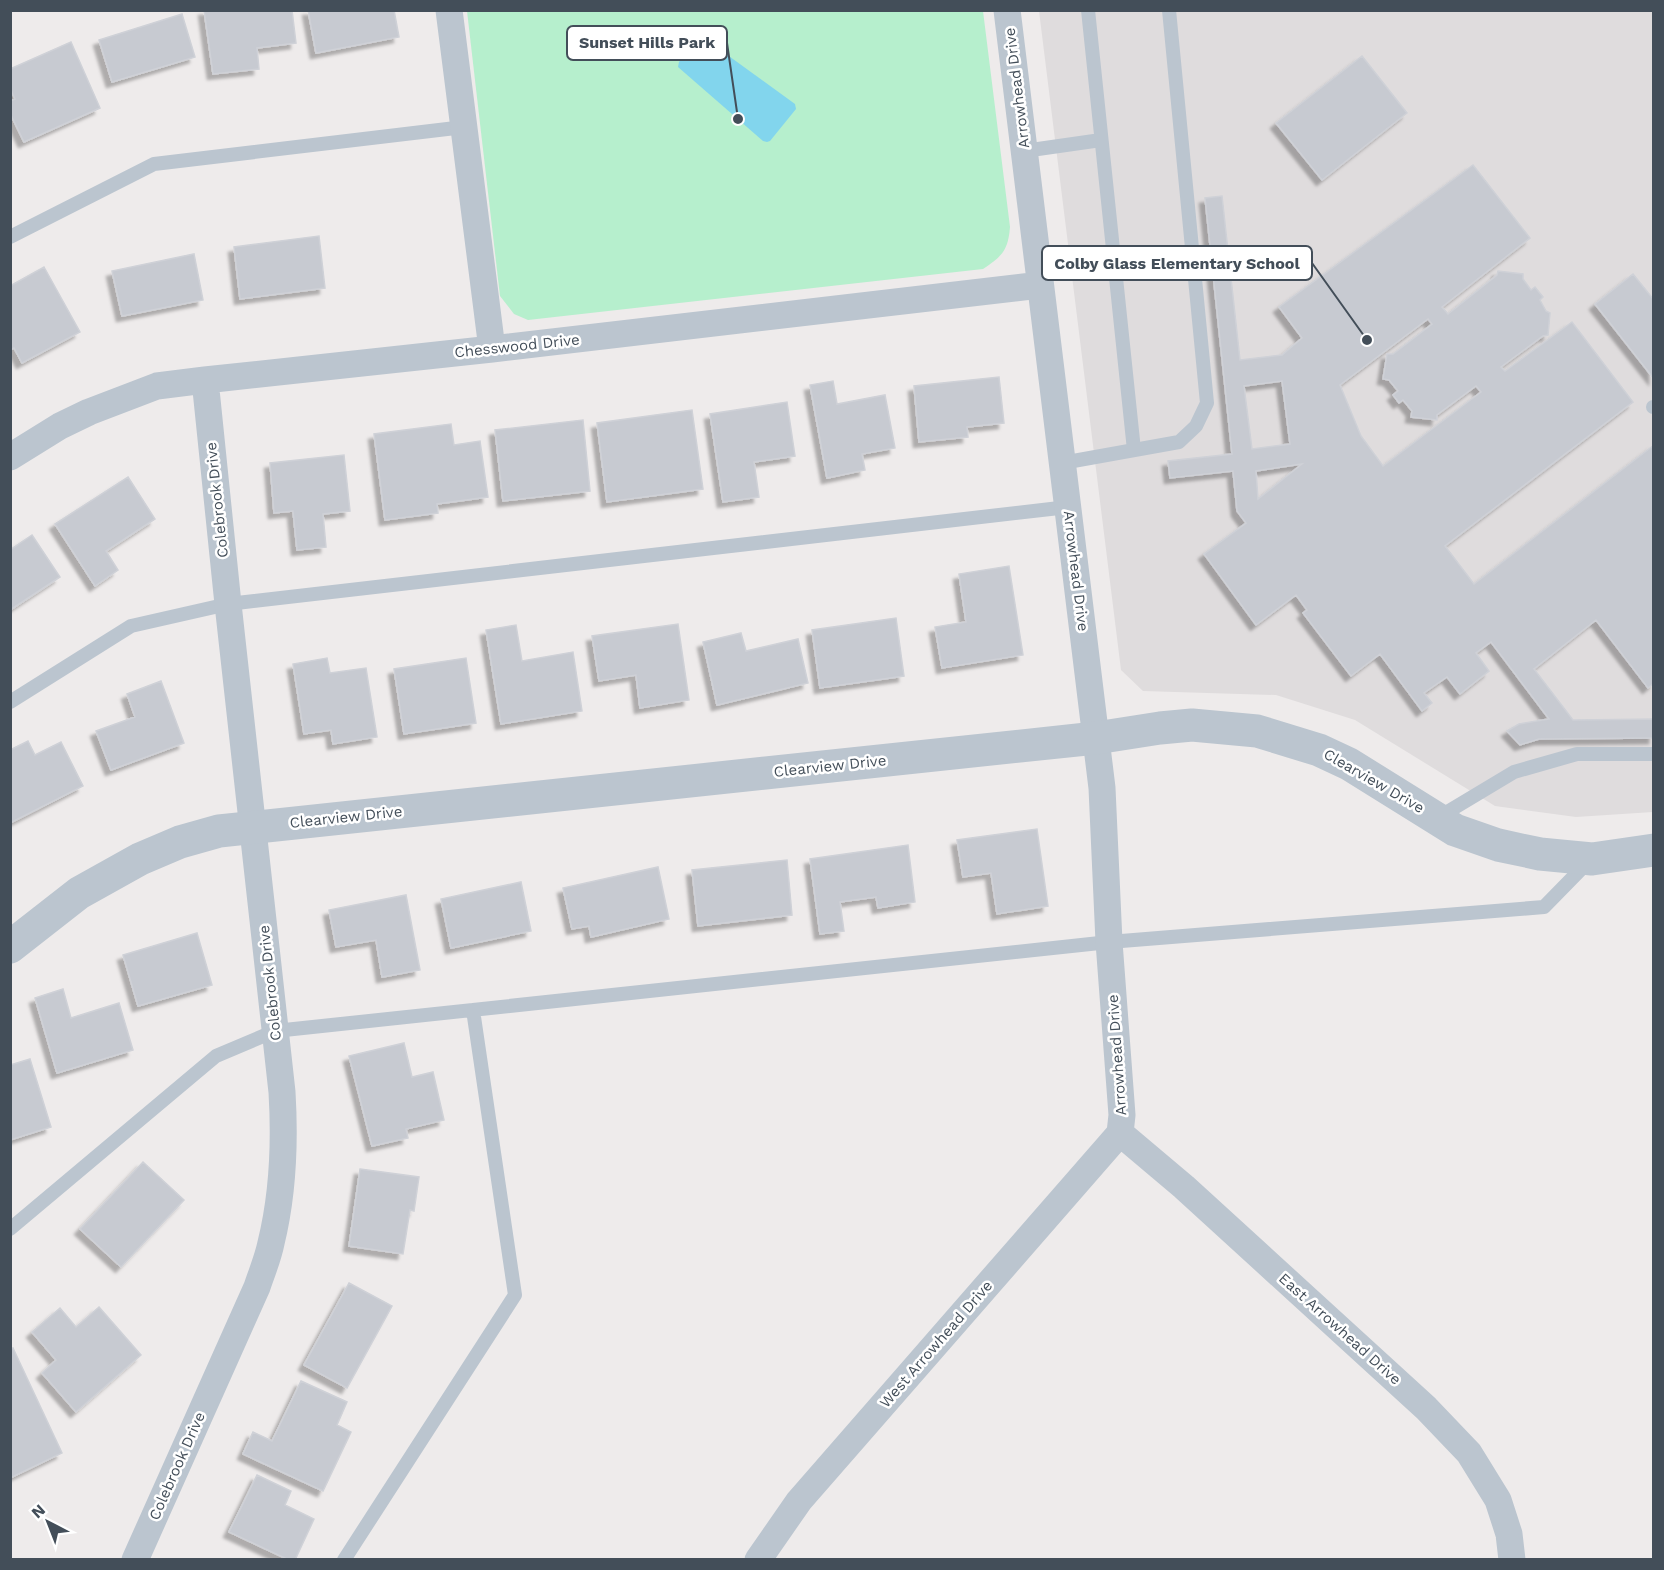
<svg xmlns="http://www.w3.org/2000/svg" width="1664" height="1570" font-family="'Work Sans',sans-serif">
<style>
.education{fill:#dfdcdd}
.green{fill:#b6efcd}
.water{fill:#82d5ed}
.building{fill:#c7cad1;stroke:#cfd1d7;stroke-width:1.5;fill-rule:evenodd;filter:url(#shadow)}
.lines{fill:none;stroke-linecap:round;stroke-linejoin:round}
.service{stroke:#bbc5cf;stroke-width:14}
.minor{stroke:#bbc5cf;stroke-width:27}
.tertiary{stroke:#bbc5cf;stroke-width:33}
.labels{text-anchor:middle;stroke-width:5;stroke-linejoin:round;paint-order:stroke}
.street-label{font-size:15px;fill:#434e59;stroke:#fff}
.leader{fill:none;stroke:#434e59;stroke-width:2}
.callout-dot{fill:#434e59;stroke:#fff;stroke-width:2}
.callout{fill:#fff;stroke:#434e59;stroke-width:2}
.callout-label{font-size:16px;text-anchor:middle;font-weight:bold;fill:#434e59}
</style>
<defs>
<filter id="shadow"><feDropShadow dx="-5.5" dy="5.5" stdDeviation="1.5" flood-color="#0004"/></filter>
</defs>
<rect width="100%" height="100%" fill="#eeebeb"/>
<path class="education" d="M 1039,11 L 1653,11 L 1653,812 L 1576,817 L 1495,806 L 1355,720 L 1276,695 L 1143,691 L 1121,670 Z"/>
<path class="green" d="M 467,11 L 983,11 L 1010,227 C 1008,251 1002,256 983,269 L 528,320 L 514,314 L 500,296 Z"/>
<path class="water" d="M 699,38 L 704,38 L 795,104 L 796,109 L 770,141 L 767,142 L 763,141 L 678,67 L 679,62 Z"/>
<path class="building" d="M 204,10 L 292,10 L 296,43 L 257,48 L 259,69 L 213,74 Z
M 308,10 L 394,10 L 399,37 L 316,53 Z
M 182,14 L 195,57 L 112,82 L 99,40 Z
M 71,42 L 100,108 L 24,142 L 10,113 L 10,101 L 15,99 L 10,88 L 10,69 Z
M 1362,56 L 1407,113 L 1322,180 L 1276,123 Z
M 1473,165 L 1530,238 L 1442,307 L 1448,314 L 1497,275 L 1498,271 L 1523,274 L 1523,279 L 1531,290 L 1535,287 L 1543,297 L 1540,300 L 1546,311 L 1550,313 L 1548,335 L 1543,336 L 1501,367 L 1505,371 L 1572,322 L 1633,402 L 1445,546 L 1474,584 L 1654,445 L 1654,683 L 1648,688 L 1596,620 L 1534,669 L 1573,720 L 1654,719 L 1654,738 L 1539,739 L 1520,745 L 1507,731 L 1519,724 L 1549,719 L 1491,642 L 1476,653 L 1489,671 L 1460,694 L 1447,677 L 1424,693 L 1432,703 L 1422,711 L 1380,654 L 1351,676 L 1303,613 L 1307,610 L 1296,595 L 1256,625 L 1204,554 L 1246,523 L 1237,511 L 1233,471 L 1170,478 L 1168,461 L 1232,454 L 1205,198 L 1222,196 L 1240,360 L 1282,355 L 1302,338 L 1279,307 ZM 1428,319 L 1432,324 L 1393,354 L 1387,354 L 1383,379 L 1389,380 L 1398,391 L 1393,395 L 1399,403 L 1403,400 L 1412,411 L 1411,417 L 1437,420 L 1437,415 L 1476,386 L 1481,392 L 1383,466 L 1361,436 L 1340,385 ZM 1282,381 L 1290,444 L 1252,449 L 1244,386 ZM 1302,464 L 1258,499 L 1256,471 Z
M 319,236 L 325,288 L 240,299 L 234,247 Z
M 194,254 L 203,300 L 122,316 L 112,271 Z
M 44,267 L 80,332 L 22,363 L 14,348 L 10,350 L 10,286 Z
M 1633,274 L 1654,300 L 1654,379 L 1595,304 Z
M 999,377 L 1004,423 L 967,427 L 968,437 L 919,442 L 914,386 Z
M 833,381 L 837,404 L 885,395 L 895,448 L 862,454 L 865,470 L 827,478 L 810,385 Z
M 787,402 L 795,456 L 754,462 L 759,497 L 723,502 L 710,414 Z
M 692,410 L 703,489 L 607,502 L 597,423 Z
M 583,420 L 590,491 L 503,501 L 495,430 Z
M 451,424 L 454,445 L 480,441 L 488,497 L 437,504 L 438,513 L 385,520 L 374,434 Z
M 344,455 L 350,511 L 323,514 L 326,547 L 297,550 L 293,511 L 274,513 L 270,463 Z
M 128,477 L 155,519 L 106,551 L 118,570 L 95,586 L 55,524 Z
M 32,535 L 60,577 L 10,610 L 10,550 Z
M 1009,566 L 1023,655 L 942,668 L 935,627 L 966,622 L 959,574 Z
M 896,618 L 904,676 L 820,688 L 812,630 Z
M 678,624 L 689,700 L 640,708 L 636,675 L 599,681 L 592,636 Z
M 516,625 L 522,661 L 573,652 L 582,711 L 501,724 L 486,630 Z
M 741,633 L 746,651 L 798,639 L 808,683 L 717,705 L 703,642 Z
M 327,658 L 330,673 L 366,668 L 377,737 L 333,744 L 331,730 L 304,734 L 293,664 Z
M 466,658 L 476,723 L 404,734 L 394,669 Z
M 161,681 L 184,743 L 111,770 L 96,731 L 135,717 L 127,694 Z
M 28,741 L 35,755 L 61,742 L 83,786 L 10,823 L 10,750 Z
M 1037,829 L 1048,906 L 997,914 L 991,873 L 963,877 L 957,840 Z
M 908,845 L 915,902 L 878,908 L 876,897 L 840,902 L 844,931 L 820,934 L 810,859 Z
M 787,860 L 792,915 L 698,926 L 692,870 Z
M 658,867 L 669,919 L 591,937 L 589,926 L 572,929 L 563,888 Z
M 521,882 L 531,931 L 451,948 L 441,899 Z
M 406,895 L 420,970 L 382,977 L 376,940 L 336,947 L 329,910 Z
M 197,933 L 212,985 L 138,1006 L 123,955 Z
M 63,989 L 71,1018 L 119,1003 L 133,1050 L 57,1073 L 35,998 Z
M 404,1043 L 412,1077 L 433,1072 L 444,1120 L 406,1129 L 408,1138 L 372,1146 L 349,1056 Z
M 30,1059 L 51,1127 L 10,1140 L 10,1065 Z
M 143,1162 L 184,1200 L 121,1267 L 80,1229 Z
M 360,1169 L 419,1177 L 414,1211 L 410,1210 L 403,1254 L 349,1246 Z
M 349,1283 L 392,1306 L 347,1388 L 304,1365 Z
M 99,1307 L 141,1355 L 76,1412 L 42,1373 L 56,1360 L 32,1332 L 60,1308 L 76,1327 Z
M 13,1348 L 62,1453 L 10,1478 L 10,1349 Z
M 301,1381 L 347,1402 L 337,1425 L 351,1432 L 323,1491 L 243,1454 L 253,1432 L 272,1441 Z
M 257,1475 L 291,1491 L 285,1505 L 314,1519 L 295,1560 L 289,1560 L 229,1532 Z"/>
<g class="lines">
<path class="service" d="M 1088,10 L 1134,450
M 1024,151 L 1101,140
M 10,237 L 154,164 L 464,127
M 1653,407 L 1654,407
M 1062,463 L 1179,442 L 1196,426 L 1207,403 L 1169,10
M 10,702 L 131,626 L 228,604 L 1068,507
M 1439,817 L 1514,772 L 1577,754 L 1654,754
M 10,1229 L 216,1056 L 275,1031 L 1109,942 L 1544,907 L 1589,861
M 344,1560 L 515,1295 L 473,1010"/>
<path class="minor" d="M 449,10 L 492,349
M 1007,10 L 1102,788 L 1109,942 L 1122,1115 L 1120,1133
M 10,457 L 60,426 L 89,412 L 157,386 L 205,380 L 492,349 L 1040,285
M 1120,1133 L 1184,1187 L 1426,1408 L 1469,1453 L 1498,1500 L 1509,1534 L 1512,1560
M 135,1560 L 257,1287 C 262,1272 268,1258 271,1243 C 283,1194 285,1142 282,1092 L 228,604 L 205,380
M 758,1560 L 799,1501 L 1120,1133"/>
<path class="tertiary" d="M 10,947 L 79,893 L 140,859 L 180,842 L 219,831 L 1096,738 L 1160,728 L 1192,725 L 1257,731 L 1319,750 L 1349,764 L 1455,830 L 1498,845 L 1540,854 L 1592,859 L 1654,850"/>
</g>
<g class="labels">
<g class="street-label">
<text transform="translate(1017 88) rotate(-97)" y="5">Arrowhead Drive</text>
<text transform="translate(517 346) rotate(-6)" y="5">Chesswood Drive</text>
<text transform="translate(217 500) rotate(-96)" y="5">Colebrook Drive</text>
<text transform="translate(1076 571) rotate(83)" y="5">Arrowhead Drive</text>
<text transform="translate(830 766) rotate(-6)" y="5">Clearview Drive</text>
<text transform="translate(1374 781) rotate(30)" y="5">Clearview Drive</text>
<text transform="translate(346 817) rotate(-6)" y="5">Clearview Drive</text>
<text transform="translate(270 983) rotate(-96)" y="5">Colebrook Drive</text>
<text transform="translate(1117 1055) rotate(-94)" y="5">Arrowhead Drive</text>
<text transform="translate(1340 1329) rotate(42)" y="5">East Arrowhead Drive</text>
<text transform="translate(936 1344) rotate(-49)" y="5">West Arrowhead Drive</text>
<text transform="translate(177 1466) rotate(-66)" y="5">Colebrook Drive</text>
</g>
</g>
<path class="leader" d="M738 119L727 43M1367 340L1312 263"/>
<g class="callout-dot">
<circle cx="738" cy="119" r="6"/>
<circle cx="1367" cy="340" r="6"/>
</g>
<g class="callout">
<rect x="567" y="26" width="160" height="34" rx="6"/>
<rect x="1042" y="246" width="270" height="34" rx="6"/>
</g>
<g class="callout-label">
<text x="647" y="48">Sunset Hills Park</text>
<text x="1177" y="269">Colby Glass Elementary School</text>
</g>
<rect width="1664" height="1570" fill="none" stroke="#434e59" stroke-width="24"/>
<g transform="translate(48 1522) rotate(318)" stroke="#ffffff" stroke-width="4.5" paint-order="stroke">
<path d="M0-4.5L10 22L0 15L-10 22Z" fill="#434e59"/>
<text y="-9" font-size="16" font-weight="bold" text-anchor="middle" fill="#434e59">N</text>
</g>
</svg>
